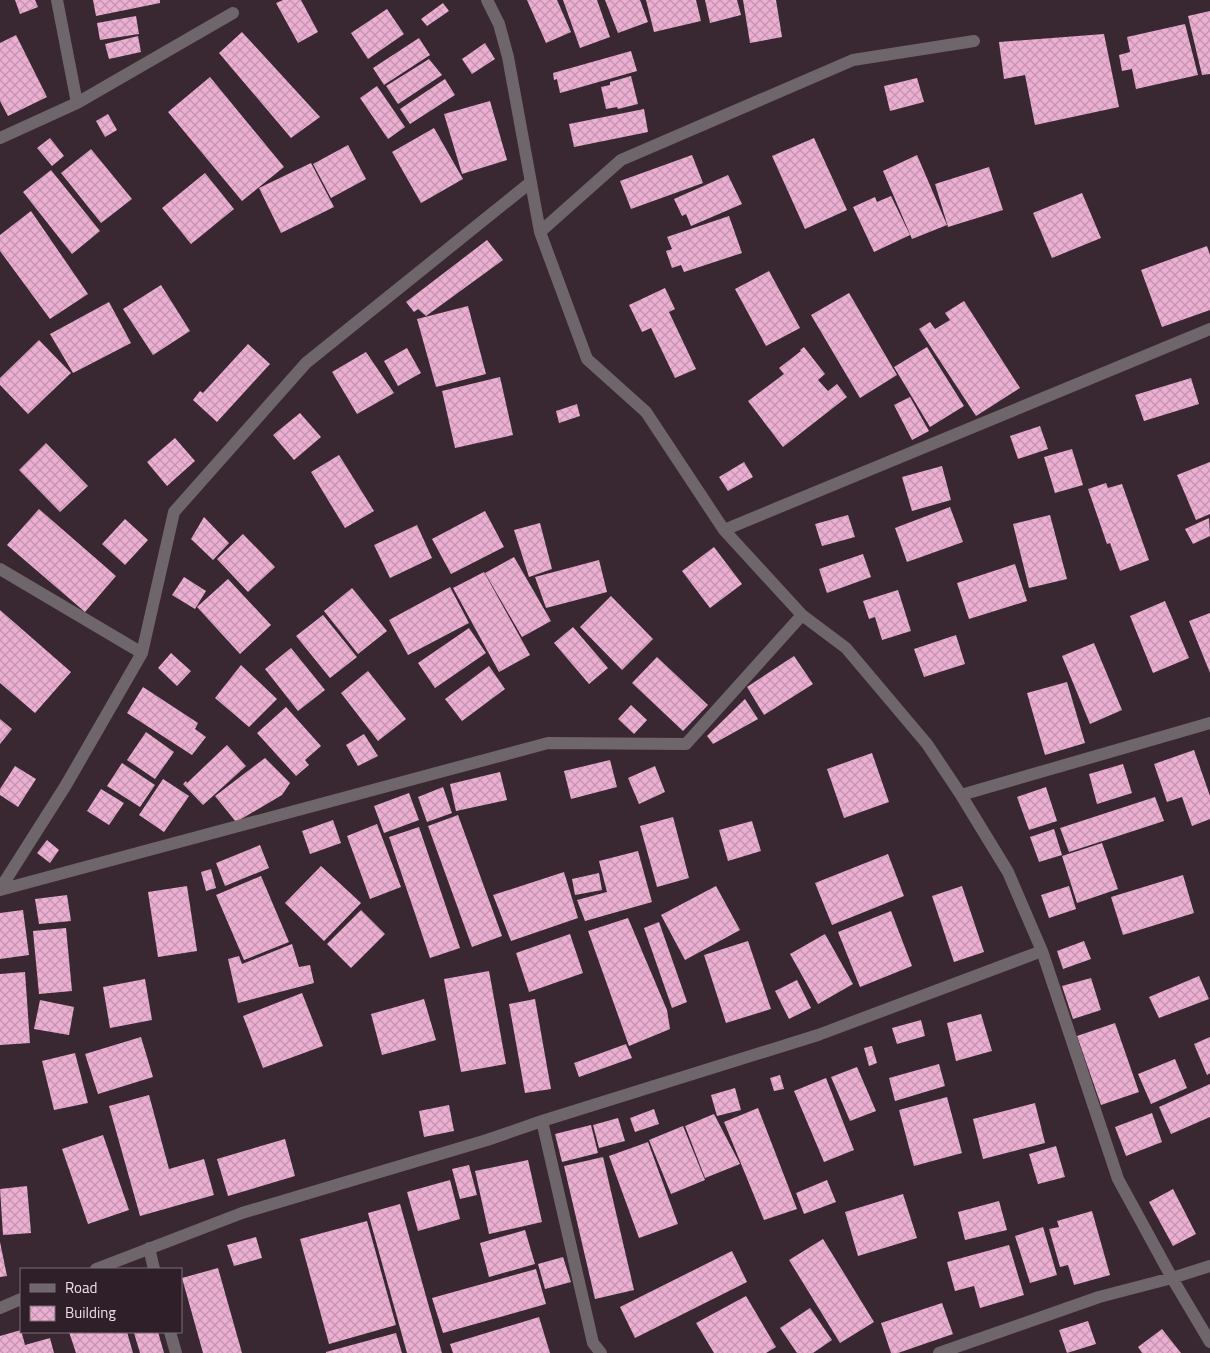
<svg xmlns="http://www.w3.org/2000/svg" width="1210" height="1353" font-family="'Titillium Web',sans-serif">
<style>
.building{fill:url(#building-cross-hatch)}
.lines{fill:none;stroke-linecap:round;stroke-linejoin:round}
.minor{stroke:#6f666b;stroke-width:12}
</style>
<defs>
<pattern id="building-cross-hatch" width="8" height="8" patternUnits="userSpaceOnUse" patternTransform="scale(1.25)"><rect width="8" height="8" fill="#ecafd2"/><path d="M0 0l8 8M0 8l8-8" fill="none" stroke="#c294af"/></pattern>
</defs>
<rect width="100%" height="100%" fill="#392832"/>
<path class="building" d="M 15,0 L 35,0 L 38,7 L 20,14 Z
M 93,0 L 160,0 L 160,3 L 96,16 Z
M 283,0 L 301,0 L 318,32 L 298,43 L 276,3 Z
M 527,0 L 557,0 L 571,32 L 546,43 Z
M 563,0 L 597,0 L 610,37 L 580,48 Z
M 605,0 L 640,0 L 648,22 L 618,33 Z
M 646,0 L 696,0 L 701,21 L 654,32 Z
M 705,0 L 737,0 L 741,15 L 710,23 Z
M 743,0 L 776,0 L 782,37 L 750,43 Z
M 443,3 L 449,11 L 427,26 L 421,19 Z
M 387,9 L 404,34 L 368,59 L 351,33 Z
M 1210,11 L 1210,74 L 1202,75 L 1188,16 Z
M 136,16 L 139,34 L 100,40 L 97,23 Z
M 1185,24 L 1198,75 L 1136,89 L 1132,69 L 1122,71 L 1119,55 L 1130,52 L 1127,37 Z
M 242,32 L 320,117 L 291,138 L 219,53 Z
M 1104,34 L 1119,107 L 1035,125 L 1025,75 L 1004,79 L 999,42 Z
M 16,35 L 47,97 L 8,116 L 0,101 L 0,43 Z
M 138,36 L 141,52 L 109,59 L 105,44 Z
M 419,38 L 430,55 L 384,85 L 373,68 Z
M 485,43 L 495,59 L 472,74 L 462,59 Z
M 631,51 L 637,71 L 560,93 L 557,79 L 554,80 L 553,73 Z
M 429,59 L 442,75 L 398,104 L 386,86 Z
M 631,76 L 638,104 L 618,109 L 617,107 L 606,109 L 601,87 L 610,85 L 610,82 Z
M 210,77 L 284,167 L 242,201 L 168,112 Z
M 917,78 L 924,102 L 890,111 L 884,86 Z
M 445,79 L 455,95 L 410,124 L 400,109 Z
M 377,86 L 405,127 L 388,139 L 360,98 Z
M 490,101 L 507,160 L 462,174 L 444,114 Z
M 644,109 L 648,132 L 574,147 L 569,124 Z
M 108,114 L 117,130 L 105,137 L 96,121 Z
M 434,128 L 463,179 L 421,203 L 392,152 Z
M 50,138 L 64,156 L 52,166 L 37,148 Z
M 814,138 L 847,210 L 805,229 L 772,156 Z
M 348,145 L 366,179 L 331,198 L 313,164 Z
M 91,149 L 132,199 L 101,223 L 61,173 Z
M 692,155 L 703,183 L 631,209 L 620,181 Z
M 917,155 L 947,225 L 912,239 L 883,171 Z
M 311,163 L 334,207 L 281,233 L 259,188 Z
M 989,167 L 1003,210 L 948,227 L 935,184 Z
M 51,170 L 100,231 L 72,254 L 23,192 Z
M 205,173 L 234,209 L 191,244 L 162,208 Z
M 728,175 L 742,204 L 691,226 L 686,214 L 682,216 L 674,199 Z
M 1082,193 L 1101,238 L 1052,258 L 1033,213 Z
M 891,196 L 910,235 L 874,252 L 853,207 L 875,197 L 877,202 Z
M 31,211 L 88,294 L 50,319 L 0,251 L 0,235 Z
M 729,216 L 742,253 L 684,272 L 681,265 L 672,268 L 666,251 L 672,249 L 667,237 Z
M 487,240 L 503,260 L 426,316 L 418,309 L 414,312 L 406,302 Z
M 1207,246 L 1210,255 L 1210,310 L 1162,327 L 1141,270 Z
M 769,271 L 800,328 L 766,346 L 735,289 Z
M 161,285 L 190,331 L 153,355 L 123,309 Z
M 665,288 L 675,309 L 669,312 L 696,369 L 675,378 L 651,328 L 642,332 L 629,305 Z
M 849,293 L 897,375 L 860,398 L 811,315 Z
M 964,301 L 1020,388 L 976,416 L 919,329 L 930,322 L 935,329 L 950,320 L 945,313 Z
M 109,302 L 131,343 L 73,373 L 50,334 Z
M 468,306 L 486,374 L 436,387 L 417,319 Z
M 39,340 L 71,373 L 28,414 L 0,385 L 0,378 Z
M 248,344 L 270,364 L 217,422 L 193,400 L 200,391 L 203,393 Z
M 804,347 L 825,374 L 818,380 L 828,391 L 837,384 L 847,397 L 783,447 L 748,401 L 784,374 L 779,368 L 801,351 L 800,350 Z
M 927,347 L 964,406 L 930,427 L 894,367 Z
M 407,348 L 421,373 L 398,386 L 384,361 Z
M 366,352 L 394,393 L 357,414 L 332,372 Z
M 500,377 L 513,435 L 455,448 L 442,391 Z
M 1191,378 L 1199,404 L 1144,421 L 1135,395 Z
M 910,397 L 929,431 L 912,440 L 894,405 Z
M 577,404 L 580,416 L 559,423 L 556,411 Z
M 300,413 L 321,437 L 294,460 L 273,435 Z
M 1040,426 L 1048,449 L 1018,459 L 1010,436 Z
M 175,438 L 195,461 L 167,486 L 147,462 Z
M 46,443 L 88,486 L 60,512 L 19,470 Z
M 1072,449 L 1083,485 L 1055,493 L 1044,457 Z
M 339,455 L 374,511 L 345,528 L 311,472 Z
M 744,462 L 753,477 L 728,491 L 719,477 Z
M 1210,462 L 1210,514 L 1196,520 L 1177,475 Z
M 942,466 L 951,500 L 912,511 L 902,477 Z
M 1106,483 L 1108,488 L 1122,484 L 1149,560 L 1120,571 L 1110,543 L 1107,544 L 1088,489 Z
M 950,507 L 963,542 L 907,562 L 895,528 Z
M 39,509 L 116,576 L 85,612 L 7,545 Z
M 485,511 L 504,547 L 451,574 L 432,539 Z
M 848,515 L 855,537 L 822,546 L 815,524 Z
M 1050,515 L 1067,579 L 1029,588 L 1013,524 Z
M 204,517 L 229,543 L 213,560 L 191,539 Z
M 1209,518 L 1210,536 L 1193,544 L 1185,529 Z
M 125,519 L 148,540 L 125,565 L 102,544 Z
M 540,523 L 552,569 L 529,577 L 514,530 Z
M 417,525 L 432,558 L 390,578 L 374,545 Z
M 243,534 L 275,567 L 248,592 L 217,559 Z
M 714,547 L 742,584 L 710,608 L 682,571 Z
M 863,554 L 871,577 L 827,593 L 819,569 Z
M 514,557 L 551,621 L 522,637 L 485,573 Z
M 599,560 L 607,592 L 546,608 L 535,577 Z
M 1015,564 L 1027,601 L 969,619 L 957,583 Z
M 484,572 L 530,655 L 499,672 L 453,588 Z
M 184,577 L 206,591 L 195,609 L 172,595 Z
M 228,579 L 271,625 L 240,654 L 197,607 Z
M 450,587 L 469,623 L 408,655 L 389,620 Z
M 352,588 L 387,631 L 358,654 L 324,611 Z
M 898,590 L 911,631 L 882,640 L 875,617 L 869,619 L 863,601 Z
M 611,596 L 653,639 L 622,670 L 580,627 Z
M 1165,601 L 1189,658 L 1153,673 L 1130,616 Z
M 0,610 L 71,672 L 35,713 L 0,683 Z
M 1210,613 L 1210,673 L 1189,621 Z
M 323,615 L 357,657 L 330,678 L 296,636 Z
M 573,627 L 608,668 L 589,684 L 554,643 Z
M 469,628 L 486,653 L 435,688 L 418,663 Z
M 956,635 L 965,664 L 924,677 L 914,649 Z
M 1094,643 L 1122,710 L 1090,724 L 1062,656 Z
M 291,648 L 325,690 L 298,711 L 265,669 Z
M 171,653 L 191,671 L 177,686 L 158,668 Z
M 794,656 L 813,684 L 764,715 L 747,687 Z
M 657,657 L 708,705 L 683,731 L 632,683 Z
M 241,665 L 277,699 L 249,727 L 215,698 Z
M 489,666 L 505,689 L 462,721 L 445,699 Z
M 368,671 L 406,719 L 378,741 L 341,693 Z
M 1067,682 L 1085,743 L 1045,755 L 1027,693 Z
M 143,687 L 198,723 L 195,729 L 206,737 L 192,755 L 127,713 Z
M 745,699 L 758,719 L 713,744 L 707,736 Z
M 631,705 L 647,720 L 634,734 L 618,719 Z
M 286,707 L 321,746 L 305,760 L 309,765 L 296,776 L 257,733 Z
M 0,719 L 12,729 L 0,744 Z
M 146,732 L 174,752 L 155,779 L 127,760 Z
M 364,734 L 378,756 L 358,766 L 346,745 Z
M 227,745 L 246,766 L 203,805 L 183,784 L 186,781 L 187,783 Z
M 1194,750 L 1210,796 L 1210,819 L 1192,826 L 1182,797 L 1167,802 L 1154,764 Z
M 872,753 L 889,802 L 844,818 L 827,769 Z
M 265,758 L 290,783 L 282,795 L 236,822 L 215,796 Z
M 610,760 L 617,787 L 571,799 L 564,771 Z
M 122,763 L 155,785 L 140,807 L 107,786 Z
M 1123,764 L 1132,793 L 1097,804 L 1089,774 Z
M 15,766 L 36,779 L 18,807 L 0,795 L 0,789 Z
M 655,766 L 665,792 L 639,804 L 628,778 Z
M 500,772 L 507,800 L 456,811 L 450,784 Z
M 163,779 L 189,796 L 164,832 L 139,815 Z
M 443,787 L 452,813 L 427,822 L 418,797 Z
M 1046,787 L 1057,821 L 1029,830 L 1017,797 Z
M 101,789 L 124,803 L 109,825 L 87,811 Z
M 409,793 L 419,820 L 384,833 L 374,806 Z
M 1155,797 L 1164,821 L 1069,852 L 1060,828 Z
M 458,815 L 502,936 L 472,947 L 428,826 Z
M 673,817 L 689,878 L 657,887 L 640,826 Z
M 333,820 L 341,843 L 310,854 L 302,831 Z
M 752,821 L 761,851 L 728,861 L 719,830 Z
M 377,824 L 401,887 L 370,899 L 347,836 Z
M 419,827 L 460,948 L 430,958 L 389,837 Z
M 1054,829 L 1062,855 L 1039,862 L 1030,837 Z
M 47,840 L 59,850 L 50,863 L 37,853 Z
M 1102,843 L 1118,889 L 1077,903 L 1062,856 Z
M 260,845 L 269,868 L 225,886 L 216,863 Z
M 638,851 L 652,902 L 585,921 L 577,900 L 607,892 L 599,861 Z
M 888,854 L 904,896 L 832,925 L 815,883 Z
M 321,866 L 361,903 L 324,941 L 285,903 Z
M 211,869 L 216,888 L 206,891 L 201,872 Z
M 564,872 L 578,918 L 511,941 L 493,895 Z
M 599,873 L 602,890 L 575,895 L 572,879 Z
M 1183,875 L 1194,913 L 1123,935 L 1111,897 Z
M 261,876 L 289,942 L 244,960 L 216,895 Z
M 187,886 L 197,951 L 158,957 L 148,892 Z
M 716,886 L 740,930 L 685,960 L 661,915 Z
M 962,886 L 984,952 L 954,962 L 932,896 Z
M 1069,886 L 1076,909 L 1049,918 L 1041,895 Z
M 67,895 L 71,921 L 39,924 L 35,899 Z
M 23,910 L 29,955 L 0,959 L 0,913 Z
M 361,910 L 385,934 L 351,968 L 327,944 Z
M 891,911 L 912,966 L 860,987 L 838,932 Z
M 628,918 L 667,1010 L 670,1029 L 629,1046 L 588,931 Z
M 659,922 L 687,1002 L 672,1008 L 644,928 Z
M 66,928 L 72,991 L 39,994 L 33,931 Z
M 570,934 L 583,973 L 529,992 L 516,953 Z
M 825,934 L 853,984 L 818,1004 L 790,954 Z
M 748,941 L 771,1009 L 726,1023 L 704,955 Z
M 1084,941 L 1091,959 L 1063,969 L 1057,951 Z
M 292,944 L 299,967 L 310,965 L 314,983 L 238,1003 L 228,959 L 239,956 L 242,964 Z
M 489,971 L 506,1064 L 461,1072 L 444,979 Z
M 25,972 L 30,1043 L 0,1045 L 0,974 Z
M 1199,976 L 1209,999 L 1159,1018 L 1149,997 Z
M 1091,978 L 1101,1010 L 1073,1019 L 1062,986 Z
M 145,979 L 152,1020 L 110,1028 L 103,987 Z
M 797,980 L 811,1008 L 789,1019 L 775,991 Z
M 302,993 L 323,1046 L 263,1068 L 243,1016 Z
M 424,999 L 436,1040 L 382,1055 L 371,1014 Z
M 535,999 L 551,1089 L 525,1093 L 509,1004 Z
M 40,1000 L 74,1007 L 69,1035 L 34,1029 Z
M 981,1014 L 992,1051 L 956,1061 L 947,1023 Z
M 921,1020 L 925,1036 L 897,1044 L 892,1028 Z
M 1115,1023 L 1139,1092 L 1101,1105 L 1077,1036 Z
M 141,1037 L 153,1077 L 98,1094 L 85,1054 Z
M 1210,1037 L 1210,1073 L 1207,1075 L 1194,1044 Z
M 626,1044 L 632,1058 L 579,1077 L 574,1063 Z
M 872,1046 L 877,1063 L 869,1066 L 864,1048 Z
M 75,1053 L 88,1103 L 54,1110 L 42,1061 Z
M 1175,1059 L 1187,1088 L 1151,1104 L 1138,1074 Z
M 939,1064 L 945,1086 L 895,1101 L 889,1078 Z
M 857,1067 L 876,1111 L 850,1121 L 831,1077 Z
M 780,1075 L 784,1089 L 774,1091 L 770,1078 Z
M 826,1078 L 854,1150 L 824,1162 L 794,1091 Z
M 1210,1084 L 1210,1117 L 1171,1134 L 1159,1107 Z
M 735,1088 L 741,1110 L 717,1116 L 711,1095 Z
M 149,1095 L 169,1169 L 204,1159 L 214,1195 L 140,1216 L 109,1106 Z
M 947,1097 L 962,1153 L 914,1166 L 899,1110 Z
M 1035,1103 L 1045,1143 L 983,1159 L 973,1119 Z
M 449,1105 L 454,1131 L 424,1137 L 419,1111 Z
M 758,1108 L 797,1209 L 764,1220 L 724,1122 Z
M 654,1109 L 659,1124 L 635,1132 L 630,1118 Z
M 1152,1113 L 1162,1142 L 1126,1156 L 1115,1127 Z
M 714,1114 L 740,1164 L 705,1178 L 685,1126 Z
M 618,1118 L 625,1141 L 599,1148 L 593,1125 Z
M 591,1125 L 598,1153 L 562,1162 L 555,1134 Z
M 683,1126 L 705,1180 L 671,1194 L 649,1140 Z
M 103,1135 L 129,1210 L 88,1224 L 62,1149 Z
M 285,1139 L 295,1176 L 228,1196 L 217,1159 Z
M 648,1142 L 678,1224 L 639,1238 L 609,1156 Z
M 1056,1146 L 1065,1177 L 1038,1184 L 1029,1154 Z
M 603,1157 L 634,1290 L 595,1299 L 564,1166 Z
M 528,1160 L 542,1222 L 489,1234 L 475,1171 Z
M 469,1165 L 477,1195 L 460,1199 L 452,1169 Z
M 450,1180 L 460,1219 L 418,1231 L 407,1192 Z
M 827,1180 L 836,1202 L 804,1214 L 796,1193 Z
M 27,1186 L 31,1233 L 3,1235 L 0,1189 Z
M 1173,1189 L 1196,1234 L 1173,1246 L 1149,1202 Z
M 903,1194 L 917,1238 L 858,1256 L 845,1212 Z
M 999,1201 L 1007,1230 L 965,1240 L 958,1212 Z
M 400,1204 L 442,1353 L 407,1353 L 368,1213 Z
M 1092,1211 L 1110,1275 L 1074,1285 L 1068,1265 L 1060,1267 L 1049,1229 L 1059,1227 L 1057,1221 Z
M 367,1221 L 396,1325 L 329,1344 L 300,1239 Z
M 1043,1227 L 1057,1275 L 1030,1283 L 1015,1236 Z
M 525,1230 L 535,1264 L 489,1277 L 480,1243 Z
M 256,1237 L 262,1258 L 234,1266 L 227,1245 Z
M 823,1239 L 874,1322 L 840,1343 L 789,1260 Z
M 0,1242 L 7,1276 L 0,1277 Z
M 1009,1245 L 1024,1295 L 980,1308 L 974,1286 L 955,1291 L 947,1262 Z
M 732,1251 L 747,1282 L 635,1338 L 620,1307 Z
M 563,1257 L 571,1282 L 545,1289 L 538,1264 Z
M 218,1268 L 242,1353 L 203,1353 L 182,1278 Z
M 536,1269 L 546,1304 L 443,1333 L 432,1298 Z
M 746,1296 L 776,1347 L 766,1353 L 714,1353 L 696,1323 Z
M 942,1303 L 953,1334 L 898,1353 L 891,1353 L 881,1323 Z
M 810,1308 L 832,1340 L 813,1353 L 797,1353 L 780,1328 Z
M 539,1317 L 550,1353 L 453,1353 L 450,1344 Z
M 1088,1321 L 1096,1344 L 1067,1353 L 1059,1330 Z
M 1162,1329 L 1181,1353 L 1142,1353 L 1138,1347 Z
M 21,1330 L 25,1345 L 50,1338 L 54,1353 L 0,1353 L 0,1336 Z
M 69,1332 L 127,1332 L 133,1353 L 76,1353 Z
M 138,1332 L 158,1332 L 164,1353 L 140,1353 L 134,1333 Z
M 396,1333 L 402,1353 L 326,1353 L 326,1352 Z"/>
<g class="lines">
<path class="minor" d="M 57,0 L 77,103
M 487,0 L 499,24 L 508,57 L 540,232 L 587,359 L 646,412 L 724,530 L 802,615 L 846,648 L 927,744 L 961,795 L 1008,872 L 1042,951 L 1118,1179 L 1172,1278 L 1210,1342
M 0,138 L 77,103 L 233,13
M 540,232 L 621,160 L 853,60 L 974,41
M 724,530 L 1210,329
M 0,569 L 142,653 L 174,512 L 306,363 L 531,182
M 961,795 L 1210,723
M 0,889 L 66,785 L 142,653
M 0,890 L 548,743 L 686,744 L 802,615
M 542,1121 L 593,1343 L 601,1353
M 149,1248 L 154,1269
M 96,1269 L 242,1213 L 487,1140 L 542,1121 L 818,1035 L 1042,951
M 0,1308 L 21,1299
M 170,1332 L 176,1353
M 939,1353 L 1099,1297 L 1172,1278 L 1210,1266"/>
</g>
<rect x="20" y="1268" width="162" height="65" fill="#2f1f28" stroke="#7a6c74"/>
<rect x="30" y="1284" width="25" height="8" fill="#6f666b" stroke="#7a6c74"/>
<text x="65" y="1293" font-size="15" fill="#ebdfe5">Road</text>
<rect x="30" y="1306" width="25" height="15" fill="url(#building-cross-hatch)" stroke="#7a6c74"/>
<text x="65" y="1318" font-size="15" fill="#ebdfe5">Building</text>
</svg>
